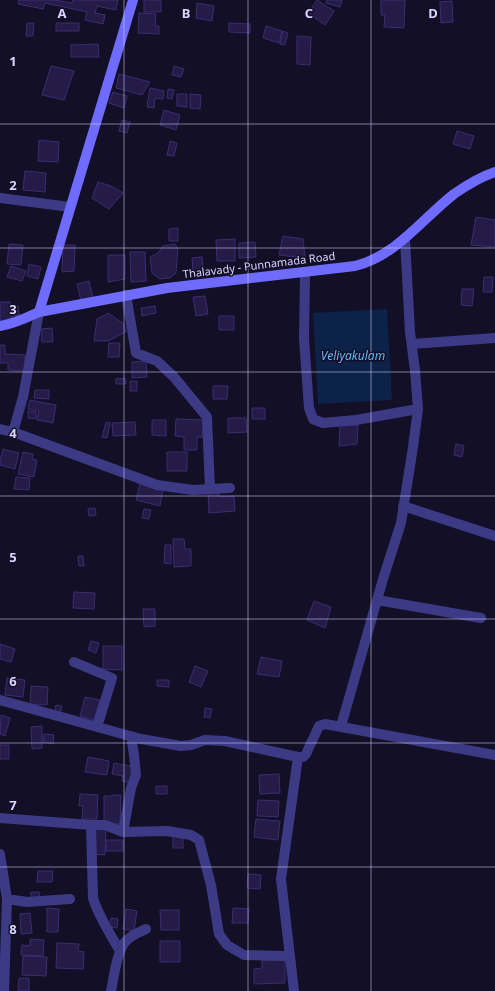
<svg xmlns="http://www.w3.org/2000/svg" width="495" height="991" font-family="'Noto Sans',sans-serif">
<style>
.water{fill:#0c2248}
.building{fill:#241b47;stroke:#3b2d73}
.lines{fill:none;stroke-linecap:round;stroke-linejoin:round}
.minor{stroke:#3d3a85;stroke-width:10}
.secondary{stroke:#6f6bff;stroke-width:10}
.grid{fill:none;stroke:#d9d4ff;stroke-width:1;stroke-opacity:0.55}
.labels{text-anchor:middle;stroke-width:3;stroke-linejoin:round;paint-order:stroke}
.street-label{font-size:11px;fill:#d9d4ff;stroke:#130f26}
.water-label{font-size:12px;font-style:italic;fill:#62b6ff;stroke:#130f26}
.grid-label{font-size:13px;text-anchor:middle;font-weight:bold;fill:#d9d4ff;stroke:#130f26;stroke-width:3;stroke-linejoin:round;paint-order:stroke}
</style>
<rect width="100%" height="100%" fill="#130f26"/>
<path class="water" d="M 387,309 L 392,400 L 318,404 L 313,313 Z"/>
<path class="building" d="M 19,0 L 55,0 L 72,3 L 73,0 L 118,0 L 116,10 L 97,6 L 95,13 L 105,15 L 103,24 L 85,20 L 87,12 L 45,3 L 43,9 L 18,4 Z
M 144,0 L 161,0 L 161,12 L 144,12 Z
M 317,0 L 334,11 L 325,25 L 308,13 Z
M 327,0 L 342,0 L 340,7 L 326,3 Z
M 381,0 L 405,0 L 404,28 L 384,27 L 385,15 L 381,15 Z
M 452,1 L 453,22 L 441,23 L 440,2 Z
M 197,3 L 214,6 L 212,21 L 196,18 Z
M 139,13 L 156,14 L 155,26 L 159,26 L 159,34 L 138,33 Z
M 27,23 L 34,23 L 33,36 L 26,36 Z
M 56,23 L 79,23 L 79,31 L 56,31 Z
M 229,23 L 250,24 L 250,33 L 229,32 Z
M 266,26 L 282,31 L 279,43 L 263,38 Z
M 283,31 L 288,33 L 285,45 L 280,44 Z
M 297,36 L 311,37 L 310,65 L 297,64 Z
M 98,44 L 99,57 L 71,57 L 71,45 Z
M 51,66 L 74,71 L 64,100 L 42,95 Z
M 174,66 L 184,69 L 181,77 L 172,75 Z
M 119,74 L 150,82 L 142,95 L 116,88 Z
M 150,88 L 164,91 L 163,99 L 155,98 L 154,108 L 147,107 Z
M 168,89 L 174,90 L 172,99 L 167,98 Z
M 113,92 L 127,96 L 124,108 L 109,103 Z
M 177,94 L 187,94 L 187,107 L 177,106 Z
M 190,94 L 201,95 L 200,109 L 190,108 Z
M 164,110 L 180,115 L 176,130 L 160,125 Z
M 122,120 L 130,122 L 127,133 L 119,131 Z
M 457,131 L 474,136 L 470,149 L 453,144 Z
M 39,140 L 59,142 L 58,162 L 38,161 Z
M 170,141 L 177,143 L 174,156 L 167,155 Z
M 25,171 L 46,173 L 45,192 L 23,190 Z
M 98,182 L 111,186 L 123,193 L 109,209 L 92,198 Z
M 476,217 L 495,220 L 495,247 L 471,245 Z
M 178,228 L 178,241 L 169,241 L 169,229 Z
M 283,236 L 303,239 L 305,258 L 279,255 Z
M 235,239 L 235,261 L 217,261 L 216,240 Z
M 255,242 L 256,257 L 239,258 L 239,243 Z
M 9,244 L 23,245 L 21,265 L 7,264 Z
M 175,244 L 178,249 L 176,273 L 170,278 L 160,279 L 152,273 L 150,257 L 158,253 L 163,246 Z
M 63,245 L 75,245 L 74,271 L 62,272 Z
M 130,252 L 145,252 L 146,281 L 131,282 Z
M 108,255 L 125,255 L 125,279 L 108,282 Z
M 202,257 L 203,270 L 193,271 L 192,258 Z
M 29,264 L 41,267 L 38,279 L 27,276 Z
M 11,266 L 26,271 L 22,281 L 7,277 Z
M 484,277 L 493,277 L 492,292 L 483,292 Z
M 89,281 L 93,298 L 81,301 L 77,284 Z
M 462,289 L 474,289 L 472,306 L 461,305 Z
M 205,296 L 208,314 L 196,316 L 193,297 Z
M 0,302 L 10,302 L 10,307 L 18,306 L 19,315 L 12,316 L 12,323 L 0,323 Z
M 155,306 L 156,313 L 142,316 L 141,308 Z
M 108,313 L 124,324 L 126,332 L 108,341 L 94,341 L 97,319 Z
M 219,316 L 234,316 L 234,330 L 219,330 Z
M 52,328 L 53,342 L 42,342 L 41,329 Z
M 109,343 L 120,343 L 119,357 L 108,357 Z
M 0,345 L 5,345 L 5,354 L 25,355 L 25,371 L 8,370 L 8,363 L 0,363 Z
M 146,361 L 147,377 L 132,378 L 132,362 Z
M 125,378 L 126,384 L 116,384 L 116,379 Z
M 130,381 L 137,381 L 137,391 L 130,391 Z
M 213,386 L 228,386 L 227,399 L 213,399 Z
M 35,390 L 49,390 L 49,399 L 34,398 Z
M 30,400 L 56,405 L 53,423 L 37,420 L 39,411 L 28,409 Z
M 252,408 L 265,408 L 265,419 L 252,419 Z
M 28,411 L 36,412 L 36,419 L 28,418 Z
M 228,418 L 246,418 L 247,432 L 228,433 Z
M 176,419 L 203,420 L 203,437 L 197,437 L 197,450 L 184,450 L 184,437 L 175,436 Z
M 152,420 L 166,420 L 166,436 L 152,435 Z
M 106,422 L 110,423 L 107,438 L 102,437 Z
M 135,422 L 136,435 L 113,436 L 112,423 Z
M 358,425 L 357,444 L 339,446 L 340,426 Z
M 456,444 L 464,446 L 462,457 L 454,455 Z
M 3,449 L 19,453 L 15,469 L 0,465 L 0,461 Z
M 23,452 L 33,454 L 32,459 L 37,460 L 34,477 L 18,474 Z
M 167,452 L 187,452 L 187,471 L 167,471 Z
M 16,477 L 30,478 L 29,490 L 14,489 Z
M 140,484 L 163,489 L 160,506 L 136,500 Z
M 208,492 L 219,492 L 219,497 L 234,496 L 235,511 L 209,513 Z
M 95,508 L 96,515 L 89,516 L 88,509 Z
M 144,509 L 151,510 L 149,519 L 142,518 Z
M 173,539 L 184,539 L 185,549 L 191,549 L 191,566 L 174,567 Z
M 165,545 L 171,545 L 171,564 L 164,563 Z
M 78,556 L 83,556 L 84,566 L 79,566 Z
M 74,592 L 95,593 L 94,609 L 73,608 Z
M 314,601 L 331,607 L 325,628 L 307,620 Z
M 143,609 L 155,609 L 155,626 L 144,627 Z
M 91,641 L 99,643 L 96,653 L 88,650 Z
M 0,644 L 15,649 L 11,662 L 0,659 Z
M 103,646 L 122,646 L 122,670 L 103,669 Z
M 261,657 L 282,661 L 279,677 L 257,674 Z
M 195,666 L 208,671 L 201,687 L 189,682 Z
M 7,678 L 25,680 L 23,697 L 5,695 Z
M 157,680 L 169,680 L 169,687 L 157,686 Z
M 31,686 L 48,687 L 47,705 L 30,704 Z
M 85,697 L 100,700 L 94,720 L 80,716 Z
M 56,705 L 62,706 L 59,717 L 54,715 Z
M 205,708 L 212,709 L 210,718 L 204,717 Z
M 1,715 L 10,718 L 5,736 L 0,734 Z
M 42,726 L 42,748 L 32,749 L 31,727 Z
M 44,734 L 54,735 L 53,744 L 43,742 Z
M 0,745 L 9,745 L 9,759 L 0,759 Z
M 88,757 L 109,761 L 107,775 L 85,772 Z
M 114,763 L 135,767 L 131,783 L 122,781 L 123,776 L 112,774 Z
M 279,774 L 280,793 L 260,794 L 259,775 Z
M 156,786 L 167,786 L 167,794 L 156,794 Z
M 80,794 L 98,795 L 97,819 L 82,819 L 83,806 L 79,806 Z
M 112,795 L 121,795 L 120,824 L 104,824 L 104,796 L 112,796 Z
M 258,800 L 279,801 L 278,817 L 257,816 Z
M 256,819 L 280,821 L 278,840 L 254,837 Z
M 94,828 L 106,829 L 105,855 L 92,854 Z
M 173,835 L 183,835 L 183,848 L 173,848 Z
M 106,840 L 123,840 L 123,851 L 106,851 Z
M 38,871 L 53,871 L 52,882 L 37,882 Z
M 248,874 L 261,875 L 260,889 L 247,888 Z
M 31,892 L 39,892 L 40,898 L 31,898 Z
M 47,908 L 59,909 L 58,932 L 47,932 Z
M 233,908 L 249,909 L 248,923 L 232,923 Z
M 126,909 L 137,911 L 134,931 L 123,929 Z
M 160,910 L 179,910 L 179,930 L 161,930 Z
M 30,913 L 32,933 L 21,934 L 20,914 Z
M 111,918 L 118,919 L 117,928 L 109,927 Z
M 30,939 L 44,940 L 43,956 L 21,955 L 22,945 L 30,946 Z
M 160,941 L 180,941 L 180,962 L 160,962 Z
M 57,943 L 79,944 L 78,951 L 84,952 L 83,969 L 56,968 Z
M 23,956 L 47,957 L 46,976 L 22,975 Z
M 262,960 L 285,960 L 285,983 L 254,984 L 254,969 L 262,968 Z
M 19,978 L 29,978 L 29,991 L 18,991 Z"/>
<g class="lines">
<path class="minor" d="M 0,198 L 70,207
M 305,272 L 304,339 L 309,408 L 313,419 L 323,423 L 356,420 L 418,409
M 126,295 L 136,353 L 157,361 L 174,377 L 207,417 L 210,489
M 412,344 L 495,338
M 0,429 L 13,432 L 23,397 L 39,312
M 13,432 L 157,485 L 193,490 L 230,488
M 403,506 L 495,536
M 377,600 L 481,618
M 74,662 L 112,678 L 97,727
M 0,700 L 141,739 L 181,746 L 191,745 L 205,740 L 225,741 L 298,757 L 303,757 L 306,754 L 319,726 L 325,724 L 495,755
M 341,726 L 383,579 L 401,523 L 413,447 L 418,409 L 415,370 L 410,332 L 405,239
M 131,736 L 134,755 L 136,775 L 131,788 L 123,832 L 167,831 L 191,835 L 199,840 L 211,885 L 219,934 L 227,945 L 244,955 L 284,956 L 290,955
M 0,818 L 91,825 L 105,825 L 123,832
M 91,825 L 93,898 C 99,917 110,934 120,951
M 0,854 L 7,899 L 4,991
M 7,899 L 27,902 L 70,899
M 111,991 C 114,977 117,949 127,940 C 133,934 140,932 146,929
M 294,991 L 281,879 L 298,757"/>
<path class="secondary" d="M 39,312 L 133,0
M 0,326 C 14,324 26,318 39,312 L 167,288 L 355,266 C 396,256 422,219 454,194 C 467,185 480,177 495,172"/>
</g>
<path class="grid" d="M 124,0 L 124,991M 248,0 L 248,991M 371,0 L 371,991M 0,124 L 495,124M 0,248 L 495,248M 0,372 L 495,372M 0,496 L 495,496M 0,619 L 495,619M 0,743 L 495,743M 0,867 L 495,867"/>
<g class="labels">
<g class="street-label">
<text transform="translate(259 265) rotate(-7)" y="4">Thalavady - Punnamada Road</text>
</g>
<g class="water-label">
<text x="353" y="360">Veliyakulam</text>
</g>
</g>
<g class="grid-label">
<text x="62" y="18">A</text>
<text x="186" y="18">B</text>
<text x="309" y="18">C</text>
<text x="433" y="18">D</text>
<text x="13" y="66">1</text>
<text x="13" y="190">2</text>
<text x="13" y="314">3</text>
<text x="13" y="438">4</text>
<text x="13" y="562">5</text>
<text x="13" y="686">6</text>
<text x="13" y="810">7</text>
<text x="13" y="934">8</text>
</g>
</svg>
